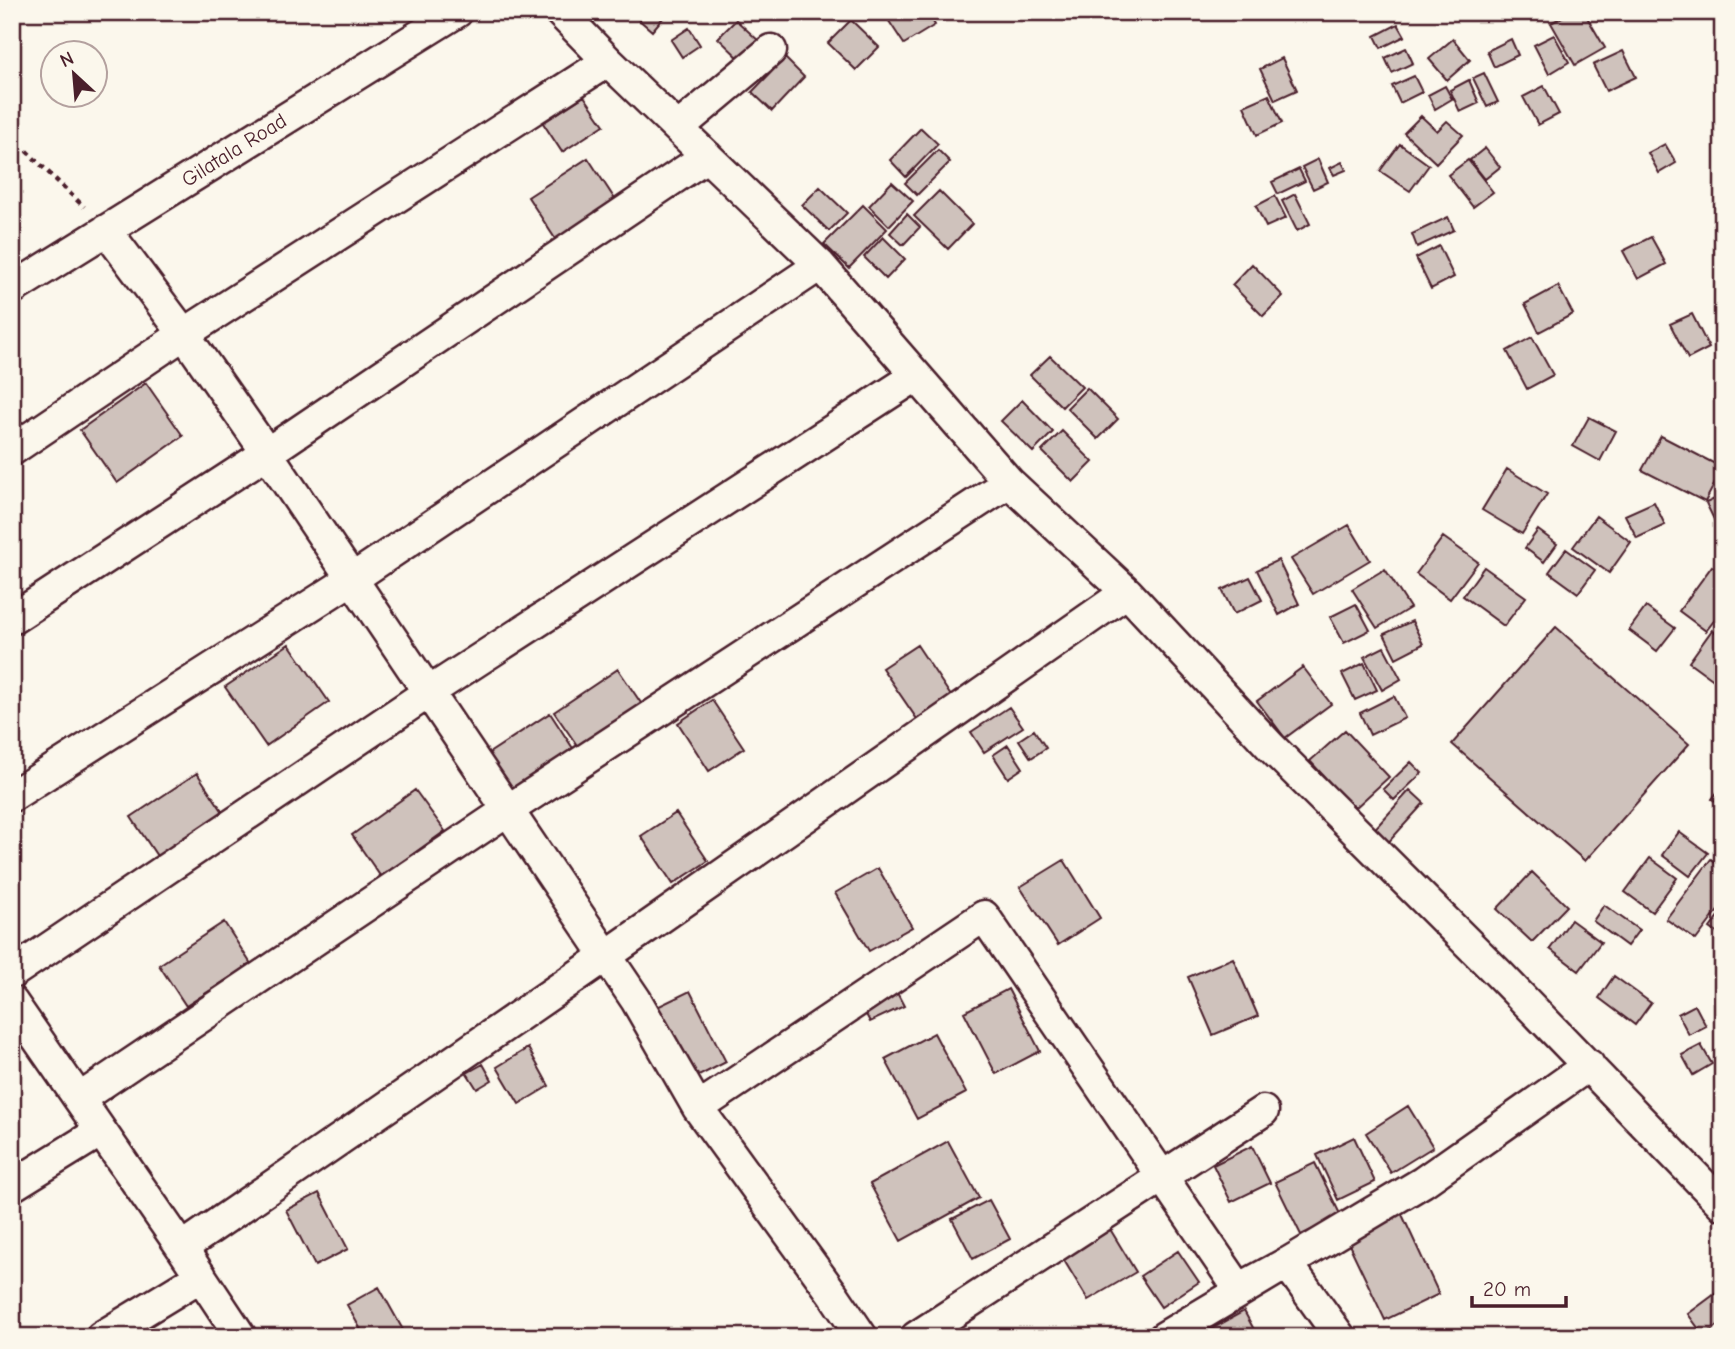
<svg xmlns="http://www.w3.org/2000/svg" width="1735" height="1349" font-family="'Comic Neue',sans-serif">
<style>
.building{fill:#cfc2bc;stroke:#4a1f2b;stroke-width:2}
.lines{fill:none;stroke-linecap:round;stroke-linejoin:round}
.minor-casing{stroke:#4a1f2b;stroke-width:35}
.path{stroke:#4a1f2b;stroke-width:4.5;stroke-dasharray:5 5;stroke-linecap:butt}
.minor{stroke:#fbf7ec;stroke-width:30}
.labels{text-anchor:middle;stroke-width:6;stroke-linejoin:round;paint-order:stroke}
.street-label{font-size:21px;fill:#4a1f2b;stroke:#fbf7ec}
</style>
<rect width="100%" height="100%" fill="#fbf7ec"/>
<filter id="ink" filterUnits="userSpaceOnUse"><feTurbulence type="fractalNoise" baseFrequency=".0143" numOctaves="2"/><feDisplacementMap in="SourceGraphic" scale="14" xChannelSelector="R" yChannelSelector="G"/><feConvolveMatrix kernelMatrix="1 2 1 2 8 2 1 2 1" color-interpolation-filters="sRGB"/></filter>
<g filter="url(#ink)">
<path class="building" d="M 630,12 L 668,12 L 652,31 Z
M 883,12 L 927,12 L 935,25 L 904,44 Z
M 1571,12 L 1584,12 L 1605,48 L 1575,65 L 1551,23 Z
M 736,20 L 760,42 L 742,61 L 718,38 Z
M 851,20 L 879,47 L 856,70 L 828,43 Z
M 1398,24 L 1405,36 L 1381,48 L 1375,36 Z
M 689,28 L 700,45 L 682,57 L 671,40 Z
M 1554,35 L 1569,62 L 1549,74 L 1534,45 Z
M 1453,39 L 1470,60 L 1447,80 L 1429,59 Z
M 1511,39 L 1518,55 L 1494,67 L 1487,51 Z
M 1406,48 L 1413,63 L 1392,73 L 1385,58 Z
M 1623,51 L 1636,77 L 1606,91 L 1593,65 Z
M 785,58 L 804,77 L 772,111 L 752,92 Z
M 1282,58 L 1297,90 L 1275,100 L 1260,69 Z
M 1484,73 L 1498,102 L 1487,107 L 1473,78 Z
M 1414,76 L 1422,92 L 1400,103 L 1392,86 Z
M 1469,80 L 1479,103 L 1460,112 L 1450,90 Z
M 1445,86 L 1452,99 L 1435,109 L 1428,95 Z
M 1544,86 L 1559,114 L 1538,125 L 1523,97 Z
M 1269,95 L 1282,123 L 1257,135 L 1244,106 Z
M 584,96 L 604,125 L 562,152 L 543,123 Z
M 1421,116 L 1437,131 L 1447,121 L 1463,135 L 1436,163 L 1404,133 Z
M 921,128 L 938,144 L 906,177 L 890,160 Z
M 1400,144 L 1429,165 L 1410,191 L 1380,171 Z
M 1665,144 L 1676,163 L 1659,173 L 1648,153 Z
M 1485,148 L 1500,167 L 1485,179 L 1470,160 Z
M 938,150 L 950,162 L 917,195 L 905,183 Z
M 588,158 L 616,201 L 556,240 L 528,197 Z
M 1318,159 L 1328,182 L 1313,189 L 1302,167 Z
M 1468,160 L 1493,192 L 1473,207 L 1448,175 Z
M 1342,162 L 1346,170 L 1334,175 L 1330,168 Z
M 1299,169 L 1305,181 L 1278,194 L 1272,182 Z
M 892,182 L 913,201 L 889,226 L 869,206 Z
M 820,187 L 847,213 L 829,231 L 802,205 Z
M 939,191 L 972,224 L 948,249 L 914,216 Z
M 1295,194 L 1310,224 L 1297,231 L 1282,201 Z
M 1275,196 L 1286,218 L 1266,227 L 1256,206 Z
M 863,205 L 887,229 L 849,268 L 824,244 Z
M 907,214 L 920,227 L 903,245 L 890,233 Z
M 1448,217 L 1454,230 L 1417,247 L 1412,234 Z
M 883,237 L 905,259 L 886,279 L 864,257 Z
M 1651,237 L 1666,264 L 1638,279 L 1623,251 Z
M 1439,246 L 1454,277 L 1431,289 L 1416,258 Z
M 1252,264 L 1283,296 L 1263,316 L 1232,285 Z
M 1558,286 L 1573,314 L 1539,332 L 1525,304 Z
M 1692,314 L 1709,348 L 1688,359 L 1670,324 Z
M 1532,337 L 1553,375 L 1527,389 L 1507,351 Z
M 1050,356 L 1082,387 L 1062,407 L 1030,375 Z
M 146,383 L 183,436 L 117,483 L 80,430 Z
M 1087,388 L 1118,419 L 1098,439 L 1067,408 Z
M 1022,400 L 1053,432 L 1033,452 L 1001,421 Z
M 1589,417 L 1616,431 L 1600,461 L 1573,446 Z
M 1062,431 L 1093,462 L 1073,482 L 1042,451 Z
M 1661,436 L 1723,468 L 1705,502 L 1642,470 Z
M 1507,469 L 1547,494 L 1522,534 L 1482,510 Z
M 1723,495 L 1723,534 L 1721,534 L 1706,503 Z
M 1654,502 L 1665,525 L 1637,538 L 1625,515 Z
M 1596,516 L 1631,542 L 1609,573 L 1573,547 Z
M 1349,525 L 1370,560 L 1313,594 L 1291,559 Z
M 1538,530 L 1557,544 L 1544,562 L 1525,548 Z
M 1443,537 L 1478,562 L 1450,599 L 1416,574 Z
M 1566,549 L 1595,570 L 1578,593 L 1549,572 Z
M 1278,560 L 1299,604 L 1279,615 L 1257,570 Z
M 1712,566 L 1723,574 L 1723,609 L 1706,631 L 1679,611 Z
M 1484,567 L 1526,597 L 1504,626 L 1463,596 Z
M 1385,569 L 1410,608 L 1377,628 L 1352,589 Z
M 1250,577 L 1262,600 L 1234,614 L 1222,590 Z
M 1356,604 L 1370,630 L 1344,643 L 1330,617 Z
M 1646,607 L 1675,628 L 1657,651 L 1629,630 Z
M 1412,621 L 1423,644 L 1396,658 L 1384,634 Z
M 1556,627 L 1689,744 L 1585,861 L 1452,744 Z
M 1712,630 L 1723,638 L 1723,679 L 1719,684 L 1689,662 Z
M 289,644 L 329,702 L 266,746 L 225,687 Z
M 917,645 L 953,699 L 919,722 L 882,668 Z
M 1384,647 L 1401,679 L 1382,690 L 1364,657 Z
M 1364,663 L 1377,690 L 1355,700 L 1342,674 Z
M 1303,667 L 1331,704 L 1285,738 L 1257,701 Z
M 618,669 L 645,709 L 581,751 L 554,712 Z
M 1394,696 L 1405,718 L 1370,735 L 1360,713 Z
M 712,700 L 744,748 L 709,771 L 678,723 Z
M 1009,707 L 1023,727 L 984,752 L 971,732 Z
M 550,713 L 576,753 L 512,795 L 486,755 Z
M 1034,730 L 1046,748 L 1031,758 L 1019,740 Z
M 1345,730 L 1389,777 L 1354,809 L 1310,761 Z
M 1008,745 L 1023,768 L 1008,778 L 993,755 Z
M 1411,762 L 1422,773 L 1394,800 L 1383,789 Z
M 197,773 L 223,812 L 157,856 L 131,817 Z
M 1723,785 L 1723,807 L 1712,799 Z
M 415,790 L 445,831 L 381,877 L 352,835 Z
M 1410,790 L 1424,803 L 1386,845 L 1371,833 Z
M 676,813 L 708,861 L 673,884 L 641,836 Z
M 1679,832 L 1708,853 L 1690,876 L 1662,855 Z
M 1650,858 L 1677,878 L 1652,912 L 1625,892 Z
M 1711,859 L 1723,867 L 1723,904 L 1696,940 L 1666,919 Z
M 1064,860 L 1100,918 L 1058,945 L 1020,887 Z
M 878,868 L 912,927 L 869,951 L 835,893 Z
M 1532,872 L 1567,906 L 1532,942 L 1497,909 Z
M 1604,905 L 1639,930 L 1627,946 L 1593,921 Z
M 1723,911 L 1723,937 L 1710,928 Z
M 1571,920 L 1601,942 L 1579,971 L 1550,949 Z
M 224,922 L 251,964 L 186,1006 L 159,965 Z
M 1233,958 L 1258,1016 L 1213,1035 L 1188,977 Z
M 1614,976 L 1651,1003 L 1635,1025 L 1599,998 Z
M 894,987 L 904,1006 L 870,1022 L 860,1003 Z
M 1008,989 L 1040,1051 L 996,1074 L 964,1012 Z
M 690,991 L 726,1062 L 687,1082 L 651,1010 Z
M 1695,1005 L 1706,1026 L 1689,1035 L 1678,1014 Z
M 934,1033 L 966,1093 L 917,1119 L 885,1059 Z
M 1701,1045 L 1712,1064 L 1693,1075 L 1682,1055 Z
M 528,1048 L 549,1086 L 519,1104 L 497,1067 Z
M 483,1064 L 492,1080 L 477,1089 L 467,1073 Z
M 1408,1106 L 1433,1147 L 1391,1173 L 1366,1133 Z
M 1354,1137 L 1375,1182 L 1338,1200 L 1317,1155 Z
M 948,1141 L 979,1198 L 901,1241 L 870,1184 Z
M 1252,1146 L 1270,1183 L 1231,1202 L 1213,1165 Z
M 1315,1163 L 1341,1216 L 1301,1235 L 1275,1182 Z
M 319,1193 L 348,1249 L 315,1266 L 286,1210 Z
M 989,1200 L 1010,1239 L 973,1259 L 952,1219 Z
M 1399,1208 L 1439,1294 L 1385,1320 L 1344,1234 Z
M 1110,1229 L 1136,1272 L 1088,1300 L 1062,1257 Z
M 1178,1251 L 1199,1282 L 1161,1307 L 1140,1276 Z
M 379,1287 L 407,1337 L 365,1337 L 347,1305 Z
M 1723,1288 L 1723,1326 L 1721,1323 L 1704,1336 L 1688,1314 Z
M 1244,1311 L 1258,1337 L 1197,1337 Z"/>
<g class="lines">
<g class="minor-casing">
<path id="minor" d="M 560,12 L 608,61
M 678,128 L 771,50
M 106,230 L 184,334 L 267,453 L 636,1000 L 698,1108 L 833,1294 L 862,1337
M 12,289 L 457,12
M 12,450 L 184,334 L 608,61 L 820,265 L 1009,482 L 1127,592 L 1271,747 L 1498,973 L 1723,1205
M 12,619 L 267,453 L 707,156
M 12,796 L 352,579 L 820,265
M 12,973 L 429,692 L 916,376
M 12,1002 L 182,1248 L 241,1337
M 79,1099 L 508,810 L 1009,482
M 698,1108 L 984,916 L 1239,1289 L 1287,1263 L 1340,1337
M 12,1186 L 101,1131
M 182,1248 L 606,956 L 1127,592
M 101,1337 L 201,1276
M 916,1337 L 1263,1111
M 1164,1337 L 1423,1182 L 1589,1065"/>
</g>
<path class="path" d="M 12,137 L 84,207"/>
<use href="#minor" class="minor"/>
</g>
</g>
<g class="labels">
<g class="street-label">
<text transform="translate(234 150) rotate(-32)" y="7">Gilatala Road</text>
</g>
</g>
<rect width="1735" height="1349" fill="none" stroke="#fbf7ec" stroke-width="42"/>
<rect x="21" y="21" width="1693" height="1307" fill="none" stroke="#4a1f2b" stroke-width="2.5" filter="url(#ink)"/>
<g transform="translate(74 74) rotate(334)"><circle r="33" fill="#fbf7ec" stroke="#b4a19f" stroke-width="2"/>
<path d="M0-5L12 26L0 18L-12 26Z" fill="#4a1f2b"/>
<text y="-10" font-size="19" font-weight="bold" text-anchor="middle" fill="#4a1f2b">N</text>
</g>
<path d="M1472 1296v10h94v-10" fill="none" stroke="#4a1f2b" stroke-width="3.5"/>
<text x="1483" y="1296" font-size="21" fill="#4a1f2b" stroke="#fbf7ec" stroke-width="5" paint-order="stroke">20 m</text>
</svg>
